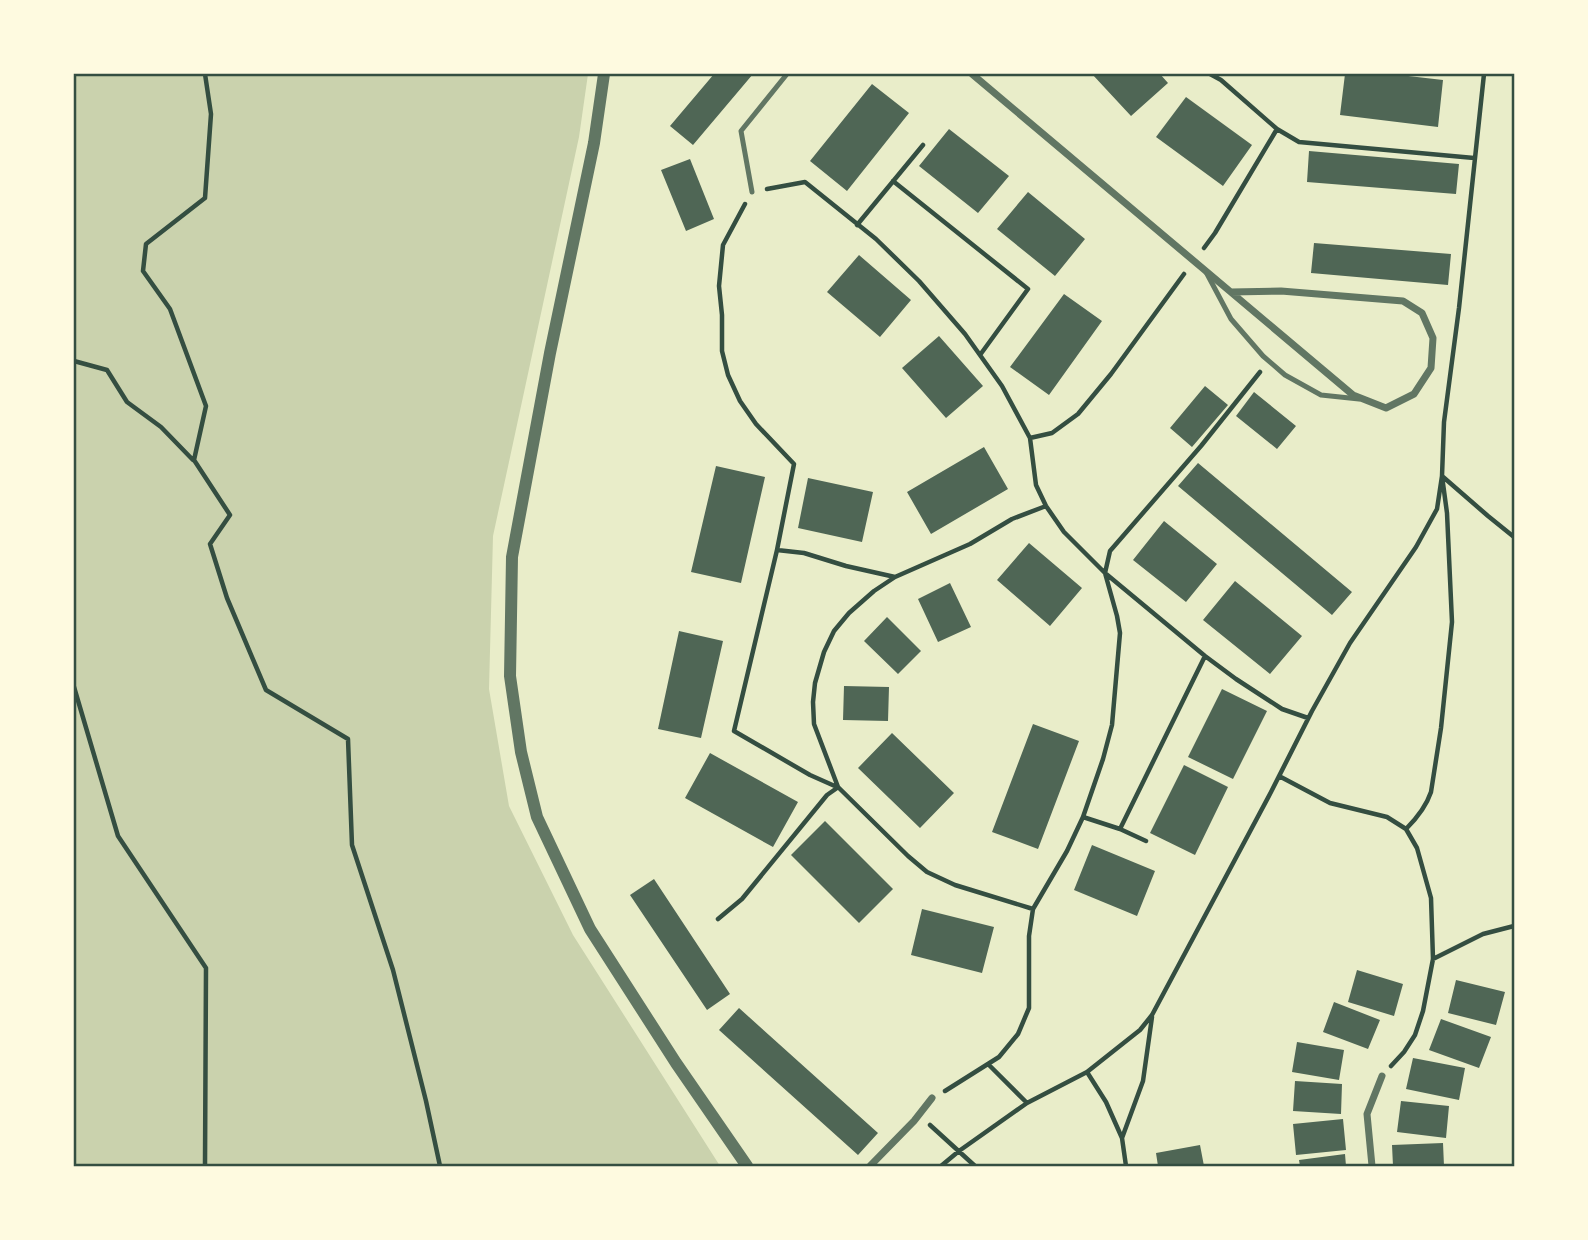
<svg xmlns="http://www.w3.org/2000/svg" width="1588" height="1240" font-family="Quicksand,sans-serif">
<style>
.green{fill:#cad2ad}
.building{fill:#4f6655}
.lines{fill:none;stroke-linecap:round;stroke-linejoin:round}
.path{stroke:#344e41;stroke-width:4.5}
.service{stroke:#617663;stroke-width:5}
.minor{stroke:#617663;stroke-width:7}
.tertiary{stroke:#617663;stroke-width:12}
.neatline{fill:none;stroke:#344e41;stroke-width:2.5}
</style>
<rect width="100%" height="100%" fill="#e9edc9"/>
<path class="green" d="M 74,74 L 588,74 L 579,137 L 493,536 L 489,689 L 509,806 L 573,935 L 720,1166 L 74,1166 Z"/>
<path class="building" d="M 714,74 L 753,74 L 693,145 L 670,126 Z
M 1092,74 L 1160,74 L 1168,83 L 1131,116 Z
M 1345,74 L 1391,74 L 1443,80 L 1438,127 L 1340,115 Z
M 872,84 L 909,113 L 847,191 L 810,161 Z
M 1186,97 L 1252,145 L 1223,186 L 1156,137 Z
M 949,129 L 1009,176 L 978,213 L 919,166 Z
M 1309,151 L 1459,164 L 1456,194 L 1307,182 Z
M 690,159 L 714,219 L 686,231 L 661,170 Z
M 1028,192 L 1085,239 L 1055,276 L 997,229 Z
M 1314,243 L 1451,254 L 1448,285 L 1311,273 Z
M 859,255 L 911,300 L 880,337 L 827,292 Z
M 1064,294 L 1102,321 L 1049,395 L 1010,367 Z
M 939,336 L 983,386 L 946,418 L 902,368 Z
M 1205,386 L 1228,405 L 1192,447 L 1170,428 Z
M 1254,392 L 1296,426 L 1277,449 L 1236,416 Z
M 984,447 L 1008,489 L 931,534 L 907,492 Z
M 1198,463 L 1352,592 L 1332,615 L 1178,486 Z
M 716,466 L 765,477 L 741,583 L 691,572 Z
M 808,478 L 873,492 L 862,542 L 798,528 Z
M 1164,521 L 1217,564 L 1186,602 L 1133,560 Z
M 1029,543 L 1082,588 L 1050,626 L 997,580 Z
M 1235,581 L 1302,636 L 1270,674 L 1203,620 Z
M 950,583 L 971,627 L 938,642 L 918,599 Z
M 887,617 L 921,651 L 898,674 L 864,641 Z
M 679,631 L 723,641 L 701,738 L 658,729 Z
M 844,686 L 889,687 L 888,721 L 843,720 Z
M 1222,689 L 1267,711 L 1233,779 L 1188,757 Z
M 1033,724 L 1079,741 L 1038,849 L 992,832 Z
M 892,733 L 954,793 L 920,828 L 858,768 Z
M 710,753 L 798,802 L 773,847 L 685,798 Z
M 1184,765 L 1228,787 L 1195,855 L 1150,833 Z
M 825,821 L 893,889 L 859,923 L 791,855 Z
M 1092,845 L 1155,871 L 1137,916 L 1074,890 Z
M 654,879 L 730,994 L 707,1010 L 630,895 Z
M 922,909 L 994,927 L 982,973 L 911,955 Z
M 1357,970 L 1403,984 L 1394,1016 L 1348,1002 Z
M 1456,980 L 1505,992 L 1496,1025 L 1448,1013 Z
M 1334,1002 L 1380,1020 L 1368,1049 L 1323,1032 Z
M 739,1008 L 878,1133 L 858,1155 L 719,1030 Z
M 1441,1019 L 1491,1037 L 1479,1068 L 1429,1050 Z
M 1297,1042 L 1344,1050 L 1339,1080 L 1292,1072 Z
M 1413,1058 L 1465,1068 L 1459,1100 L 1406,1089 Z
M 1295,1081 L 1342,1084 L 1341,1114 L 1293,1111 Z
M 1401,1101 L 1449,1106 L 1446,1138 L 1397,1132 Z
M 1343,1119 L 1346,1150 L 1296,1155 L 1293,1124 Z
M 1443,1143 L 1444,1166 L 1393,1166 L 1392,1145 Z
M 1200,1145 L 1204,1166 L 1158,1166 L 1156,1153 Z
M 1345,1154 L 1346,1166 L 1300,1166 L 1299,1160 Z"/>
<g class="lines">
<path class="path" d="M 205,74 L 211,114 L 205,198 L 146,244 L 143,271 L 170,309 L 206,406 L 194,460 L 230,515 L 210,544 L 227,598 L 266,690 L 348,739 L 352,845 L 393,970 L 426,1101 L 440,1166
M 1210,74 L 1221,80 L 1277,129
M 893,181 L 1028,289 L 980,355
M 767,189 L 805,182 L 876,239 L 919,281 L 965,334 L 1002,386 L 1030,438 L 1036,485 L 1046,506 L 1064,532 L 1105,573 L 1205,656 L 1236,679 L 1282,709 L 1308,718
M 745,204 L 723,245 L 719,286 L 722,315 L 722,351 L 728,375 L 740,401 L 756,424 L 794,464 L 777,550
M 857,225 L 923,145
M 1204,248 L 1215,233 L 1277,129 L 1299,142 L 1474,158
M 74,361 L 107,370 L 127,402 L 161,427 L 193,460
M 1030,438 L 1052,433 L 1078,414 L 1111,374 L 1184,274
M 74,687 L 118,836 L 206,968 L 205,1166
M 1279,776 L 1330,803 L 1387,817 L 1406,829 L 1417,848 L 1431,898 L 1433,959 L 1423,1011 L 1415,1035 L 1404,1052 L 1391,1066
M 837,787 L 810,775 L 734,731 L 777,550 L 804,553 L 846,566 L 895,577
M 1083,817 L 1120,829 L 1146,841
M 1120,829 L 1205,656
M 1406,829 C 1417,818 1426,807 1431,792 L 1441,728 L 1452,622 L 1447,513 L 1442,476 L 1488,516 L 1514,537
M 1033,909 L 1067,851 L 1083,817 L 1103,759 L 1112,725 L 1120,633 L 1117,616 L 1105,573 L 1110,551 L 1201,446 L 1260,372
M 718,919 L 742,899 L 827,795 L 837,788
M 1433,959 L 1483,934 L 1514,926
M 988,1064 L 1027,1103
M 1087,1072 L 1106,1102 L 1122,1138 L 1126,1166
M 945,1091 L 999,1057 L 1018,1034 L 1029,1008 L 1029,936 L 1033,909 L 955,885 L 927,872 L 908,856 L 838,787 L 814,724 L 813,702 L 815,683 L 824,652 L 834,631 L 849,613 L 874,591 L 895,577 L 970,544 L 1012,519 L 1046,506
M 930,1125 L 975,1166
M 1122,1138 L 1143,1081 L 1152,1017
M 941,1166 L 959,1151 L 1027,1103 L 1087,1072 L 1140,1030 L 1152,1015 L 1271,792 L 1312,711 L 1350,643 L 1416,547 L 1437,509 L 1442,476 L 1444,422 L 1459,308 L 1484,74"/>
<path class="service" d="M 752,192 L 741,131 L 787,74
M 1206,272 L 1231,319 L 1263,356 L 1285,375 L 1321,395 L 1359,399"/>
<path class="minor" d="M 972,74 L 1353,395 L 1386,408 L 1414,394 L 1431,368 L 1433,338 L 1422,313 L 1403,301 L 1281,291 L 1231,292
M 870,1166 L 914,1121 L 932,1098
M 1372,1166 L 1367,1114 L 1382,1076"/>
<path class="tertiary" d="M 604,74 L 594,143 L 550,353 L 512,557 L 510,676 L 521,752 L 537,817 L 590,929 L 676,1063 L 747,1166"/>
</g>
<rect width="1588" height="1240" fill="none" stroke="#fefae0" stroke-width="150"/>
<rect x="75" y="75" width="1438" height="1090" class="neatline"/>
</svg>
